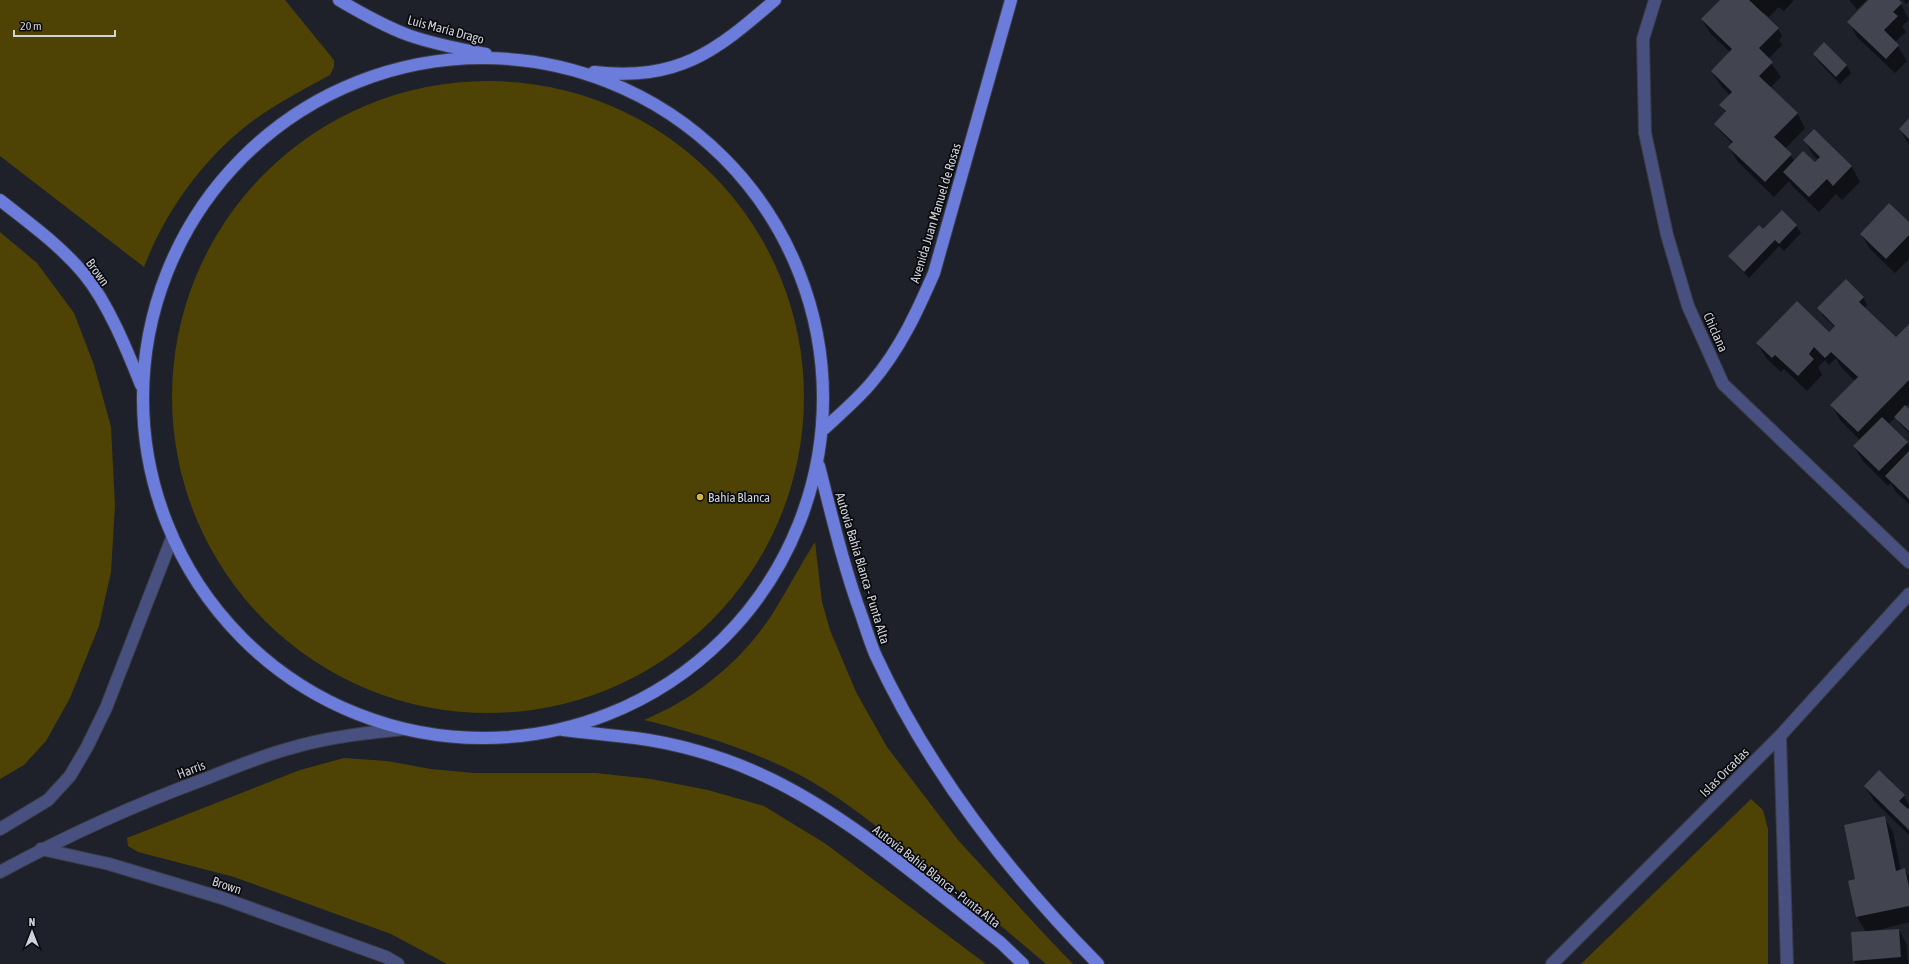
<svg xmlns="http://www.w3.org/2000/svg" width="1909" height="964" font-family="'Asap Condensed',sans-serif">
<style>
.green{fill:#4e4304}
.shadow{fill:#0007}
.building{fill:#42444f}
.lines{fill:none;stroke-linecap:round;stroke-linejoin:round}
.minor-casing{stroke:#3a3c46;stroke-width:14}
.major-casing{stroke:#3a3c46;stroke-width:14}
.minor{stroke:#47507e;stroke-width:12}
.major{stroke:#6c7cdb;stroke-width:12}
.poi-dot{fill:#cfb837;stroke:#090a0e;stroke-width:1.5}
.labels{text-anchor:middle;stroke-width:3.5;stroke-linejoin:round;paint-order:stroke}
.street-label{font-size:13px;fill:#d0d2d9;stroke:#090a0e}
.poi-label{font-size:13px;fill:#d0d2d9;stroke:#090a0e;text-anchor:start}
</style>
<rect width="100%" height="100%" fill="#1e202a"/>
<path class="green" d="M 0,0 L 285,0 L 334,60 L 334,67 L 330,75 C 308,87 285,99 264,113 C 210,149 167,207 144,267 L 0,156 Z
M172 397a316 316 0 1 1 632 0a316 316 0 1 1-632 0Z
M 0,232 L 37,263 L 74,313 L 94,365 L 111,427 L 115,506 L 111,572 L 99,626 L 70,698 L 46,741 L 24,765 L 0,779 Z
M 815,542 L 822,602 L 830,630 L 856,692 L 887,747 L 958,840 L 1048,938 L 1073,964 L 1046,964 C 999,924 952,884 903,847 C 870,821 836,794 798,774 C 749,749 697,733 644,720 C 697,698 742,661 773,613 C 788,589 800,565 815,542 Z
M 344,758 L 387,761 L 431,769 L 474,773 L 596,773 L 651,779 L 708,790 L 764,806 L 826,844 L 986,964 L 447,964 L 391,934 L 234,877 L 138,852 L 128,846 L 127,838 L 300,770 Z
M 1751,799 L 1763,810 L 1768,829 L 1768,964 L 1581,964 Z"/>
<path class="shadow" d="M 1722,0 L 1794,0 L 1784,11 L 1779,7 L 1769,17 L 1764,13 L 1763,14 L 1778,29 L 1782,36 L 1779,40 L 1782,45 L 1768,59 L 1781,77 L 1770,88 L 1797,113 L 1805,128 L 1785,149 L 1795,161 L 1815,164 L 1818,160 L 1813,155 L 1805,140 L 1814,131 L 1852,167 L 1860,182 L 1842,200 L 1836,194 L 1819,212 L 1793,187 L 1789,181 L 1774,197 L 1738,162 L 1729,147 L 1733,144 L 1720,131 L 1715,124 L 1726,113 L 1721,105 L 1730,95 L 1721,86 L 1712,71 L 1730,52 L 1711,34 L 1702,20 Z
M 1849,0 L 1897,0 L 1901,4 L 1909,20 L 1902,26 L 1906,32 L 1895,42 L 1907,61 L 1895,73 L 1857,37 L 1849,22 L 1868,2 L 1867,0 L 1857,9 Z
M 1903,0 L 1909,0 L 1909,1 L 1906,4 Z
M 1824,44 L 1847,66 L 1851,73 L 1840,84 L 1818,61 L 1814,54 Z
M 1909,120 L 1909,145 L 1900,129 Z
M 1782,212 L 1796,226 L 1801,233 L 1784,251 L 1779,246 L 1749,278 L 1734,263 L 1729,256 L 1763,231 Z
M 1909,224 L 1909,259 L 1895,273 L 1870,249 L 1861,234 Z
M 1863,297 L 1867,305 L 1864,308 L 1896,339 L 1909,325 L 1909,403 L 1905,407 L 1909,411 L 1909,433 L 1900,424 L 1896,417 L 1888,424 L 1909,445 L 1909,504 L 1895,491 L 1891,483 L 1888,486 L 1863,461 L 1854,446 L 1860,440 L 1840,420 L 1832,406 L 1855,381 L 1841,367 L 1836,358 L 1829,365 L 1825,360 L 1818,367 L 1822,375 L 1807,391 L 1784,369 L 1781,372 L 1766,358 L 1757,343 L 1829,334 L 1835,327 L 1823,316 L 1819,308 Z
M 1865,786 L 1904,796 L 1909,805 L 1909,835 L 1874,801 Z
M 1884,817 L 1893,832 L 1901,871 L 1905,870 L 1909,877 L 1909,922 L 1871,932 L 1899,930 L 1907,945 L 1908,964 L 1856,964 L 1854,960 L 1866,932 L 1857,917 L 1856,880 Z"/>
<path class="building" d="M 1720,0 L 1749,0 L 1779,28 L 1759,48 L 1773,62 L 1759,76 L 1798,113 L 1774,137 L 1792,154 L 1765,182 L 1728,147 L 1733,142 L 1714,124 L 1726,111 L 1719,105 L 1732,92 L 1711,71 L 1732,49 L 1701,19 Z
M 1868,0 L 1899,0 L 1902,3 L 1893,12 L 1898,16 L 1884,30 L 1899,45 L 1886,59 L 1847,22 Z
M 1824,42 L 1847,65 L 1836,77 L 1813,54 Z
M 1909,118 L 1909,139 L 1899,129 Z
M 1814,129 L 1852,166 L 1833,186 L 1827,179 L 1809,197 L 1783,172 L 1803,151 L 1815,162 L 1820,157 L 1803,140 Z
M 1889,203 L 1909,222 L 1909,235 L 1886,259 L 1860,234 Z
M 1782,210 L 1797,225 L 1779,244 L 1775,240 L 1744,272 L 1728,256 L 1759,225 L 1763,229 Z
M 1846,279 L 1864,297 L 1859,302 L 1896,337 L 1909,324 L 1909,380 L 1858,432 L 1830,405 L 1858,377 L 1831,352 L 1825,358 L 1814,347 L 1809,354 L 1814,359 L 1798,376 L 1775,355 L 1772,358 L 1756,343 L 1797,301 L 1829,332 L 1835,326 L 1817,308 Z
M 1905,405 L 1909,409 L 1909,431 L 1894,417 Z
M 1882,417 L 1908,442 L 1879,471 L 1853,446 Z
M 1909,451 L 1909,499 L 1885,476 Z
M 1879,770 L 1905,795 L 1899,801 L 1908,809 L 1909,808 L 1909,830 L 1864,786 Z
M 1885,816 L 1896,871 L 1905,868 L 1909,887 L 1909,906 L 1856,917 L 1848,881 L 1855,879 L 1844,825 Z
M 1899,929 L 1901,957 L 1853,961 L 1851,932 Z"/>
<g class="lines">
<g class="minor-casing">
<path id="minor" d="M 1655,0 L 1643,39 L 1645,133 L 1667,235 L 1688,306 L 1723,384 L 1909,562
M 1780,736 L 1787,964
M 0,829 L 48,800 L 70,776 L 87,747 L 106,708 L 172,538
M 41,849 L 109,864 L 222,898 L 386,957 L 398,964
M 0,872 C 66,836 134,805 205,779 C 233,768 261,756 291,748 C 328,737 366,733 404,729
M 1552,964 L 1780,736 L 1909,594"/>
</g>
<g class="major-casing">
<path id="major" d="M 339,0 C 361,13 384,26 408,35 C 433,44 460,49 486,54
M143 398a340 340 0 1 1 680 0a340 340 0 1 1-680 0Z
M 594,72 C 678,81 714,53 775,0
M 0,200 C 29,223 60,245 84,274 C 108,303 127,350 141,385
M 824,429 C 840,414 858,399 872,382 C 900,349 917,312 934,273 L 1011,0
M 819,466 C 832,517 844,568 862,617 C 866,629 870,642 875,654 C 929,771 1008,873 1098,964
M 563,730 C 587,733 611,735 635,738 C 675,743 721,756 758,773 C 844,811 927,885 1001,943 L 1023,964"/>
</g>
<use href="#minor" class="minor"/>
<use href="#major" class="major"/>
</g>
<circle class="poi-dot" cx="700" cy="497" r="4"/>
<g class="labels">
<g class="street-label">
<text transform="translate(446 29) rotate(15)" y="5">Luis María Drago</text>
<text transform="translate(935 213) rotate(-73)" y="5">Avenida Juan Manuel de Rosas</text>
<text transform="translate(98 272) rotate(54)" y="5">Brown</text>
<text transform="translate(1716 332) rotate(66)" y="5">Chiclana</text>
<text transform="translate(863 568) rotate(73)" y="5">Autovía Bahía Blanca - Punta Alta</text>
<text transform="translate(191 769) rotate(-21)" y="5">Harris</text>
<text transform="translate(1724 772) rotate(-45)" y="5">Islas Orcadas</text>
<text transform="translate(937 876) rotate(38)" y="5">Autovía Bahía Blanca - Punta Alta</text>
<text transform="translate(227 885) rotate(18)" y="5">Brown</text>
</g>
<g class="poi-label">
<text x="708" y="502">Bahía Blanca</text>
</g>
</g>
<g transform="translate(32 932)" stroke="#090a0e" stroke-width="3" paint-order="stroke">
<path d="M0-3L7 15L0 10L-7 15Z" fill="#d0d2d9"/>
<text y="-6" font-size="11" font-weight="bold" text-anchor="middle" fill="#d0d2d9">N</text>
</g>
<path d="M14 30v6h101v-6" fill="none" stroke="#d0d2d9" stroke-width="2"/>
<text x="20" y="30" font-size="12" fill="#d0d2d9" stroke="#090a0e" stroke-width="3" paint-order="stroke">20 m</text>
</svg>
